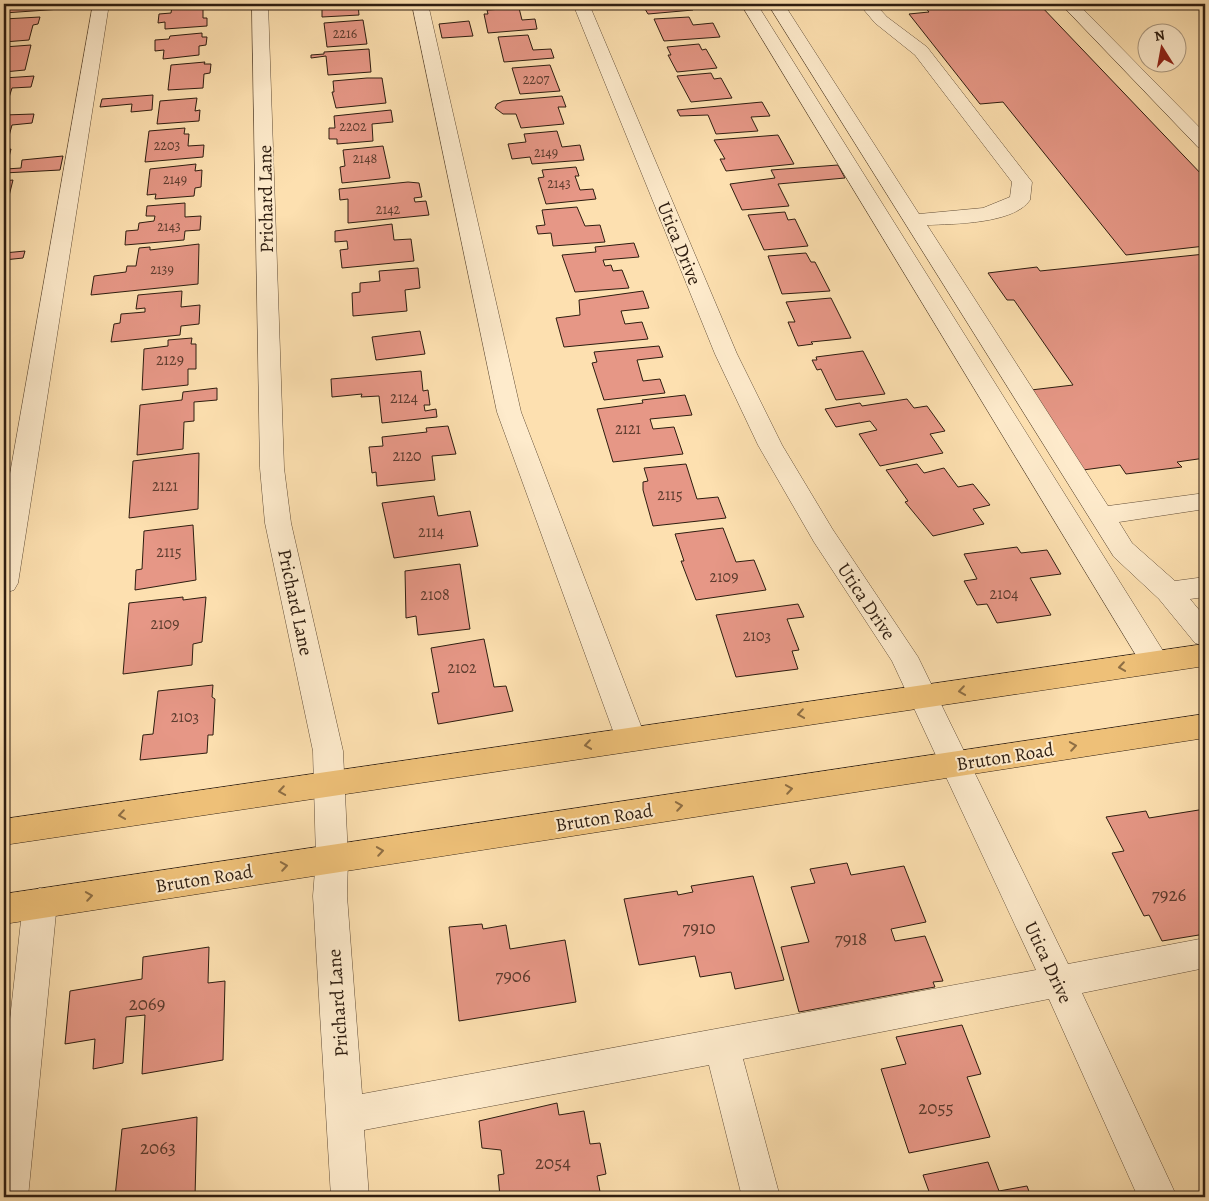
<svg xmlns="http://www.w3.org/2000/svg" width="1209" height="1201" font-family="Alegreya,serif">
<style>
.building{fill:#e69786;stroke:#2e1d10}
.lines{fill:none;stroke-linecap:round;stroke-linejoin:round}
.minor-casing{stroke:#624e38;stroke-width:1}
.major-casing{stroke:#2e1d10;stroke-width:1}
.minor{fill:#feebcc;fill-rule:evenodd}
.major{fill:#eec078;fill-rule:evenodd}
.oneway{stroke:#8e6e44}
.labels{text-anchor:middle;stroke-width:4;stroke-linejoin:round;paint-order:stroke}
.far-number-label{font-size:14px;fill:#5c3c2e}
.number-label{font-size:16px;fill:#5c3c2e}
.street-label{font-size:19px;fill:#2e1d10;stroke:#feebcc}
.near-number-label{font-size:19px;fill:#5c3c2e}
</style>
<rect width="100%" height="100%" fill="#fde0b0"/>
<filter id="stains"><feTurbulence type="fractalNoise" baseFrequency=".004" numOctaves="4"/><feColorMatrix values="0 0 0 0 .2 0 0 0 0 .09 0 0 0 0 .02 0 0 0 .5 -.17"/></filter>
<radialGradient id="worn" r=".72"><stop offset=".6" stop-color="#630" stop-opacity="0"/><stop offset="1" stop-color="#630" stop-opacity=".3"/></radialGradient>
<path class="building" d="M 4,4 L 63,4 L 61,9 L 4,13 Z
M 329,4 L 358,4 L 359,15 L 322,17 L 322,8 L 325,8 L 325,5 Z
M 642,4 L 698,4 L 700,7 L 692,8 L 693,10 L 648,14 Z
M 922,4 L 1039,4 L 1205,178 L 1205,246 L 1126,255 L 1003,102 L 980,104 L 909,14 L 929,12 Z
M 203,5 L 203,18 L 207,18 L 207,26 L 165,29 L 165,22 L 158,23 L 159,14 L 171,13 L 172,7 Z
M 519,8 L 522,20 L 535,19 L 537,29 L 488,33 L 484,14 L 488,14 L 487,10 Z
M 40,17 L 38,24 L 33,25 L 29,40 L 4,42 L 4,19 Z
M 689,17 L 693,25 L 713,23 L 720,37 L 664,41 L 654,19 Z
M 363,20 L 367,44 L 327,47 L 324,23 Z
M 469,21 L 473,36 L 442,38 L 439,24 Z
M 202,33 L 202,37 L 207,37 L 206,45 L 199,46 L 199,55 L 163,59 L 164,50 L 155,51 L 155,40 L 169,39 L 170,36 Z
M 528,35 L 533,50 L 551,49 L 554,58 L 504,62 L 498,37 Z
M 699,44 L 702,50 L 706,49 L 717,68 L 677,72 L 668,55 L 671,55 L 667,47 Z
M 31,45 L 25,70 L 4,72 L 4,47 Z
M 369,49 L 371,72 L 328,75 L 326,56 L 311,58 L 311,55 L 324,54 L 324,52 Z
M 205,62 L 204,64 L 211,64 L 210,73 L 204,74 L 203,88 L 168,90 L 171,65 Z
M 550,65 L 560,91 L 520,94 L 512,68 Z
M 711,73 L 714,79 L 721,78 L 732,98 L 691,102 L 677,76 Z
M 34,76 L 31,87 L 12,88 L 7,104 L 4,104 L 4,78 Z
M 367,78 L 382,78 L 386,103 L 336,108 L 332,92 L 334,92 L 333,81 Z
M 153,95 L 152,110 L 131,112 L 132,104 L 100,107 L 102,99 Z
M 562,96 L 566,107 L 558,107 L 564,124 L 521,128 L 516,114 L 503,114 L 495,108 L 497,104 L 503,101 Z
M 197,98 L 195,111 L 200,110 L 199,121 L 157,124 L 160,101 Z
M 762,102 L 770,116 L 751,117 L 758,131 L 716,134 L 708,115 L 680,116 L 677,110 Z
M 391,110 L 393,122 L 372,124 L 373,141 L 337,144 L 337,139 L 329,139 L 329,128 L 335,128 L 334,116 Z
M 34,114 L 32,123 L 12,125 L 9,136 L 4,137 L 4,115 Z
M 185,128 L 184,134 L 189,134 L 188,146 L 204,145 L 203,157 L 145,162 L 149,131 Z
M 557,131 L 562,147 L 580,145 L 584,160 L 532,164 L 530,157 L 512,159 L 508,144 L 526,142 L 524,134 Z
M 778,135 L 794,164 L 726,171 L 720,159 L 725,159 L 714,140 Z
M 383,146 L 390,178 L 342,183 L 340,167 L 345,166 L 343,150 Z
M 11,149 L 6,169 L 21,168 L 22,160 L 63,156 L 60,170 L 4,173 L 4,150 Z
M 196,164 L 195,171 L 202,170 L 201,187 L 195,188 L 194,196 L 155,199 L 156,194 L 147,195 L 150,169 Z
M 838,165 L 845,178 L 778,184 L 789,206 L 742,210 L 730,184 L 775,178 L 771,170 Z
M 576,167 L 579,176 L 575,176 L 580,190 L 593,189 L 596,199 L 546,204 L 538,178 L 544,177 L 542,170 Z
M 13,180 L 8,200 L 4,200 L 4,181 Z
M 408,182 L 419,183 L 422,197 L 414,198 L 415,202 L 426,201 L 429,215 L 348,223 L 348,199 L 340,200 L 339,189 Z
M 185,203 L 185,217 L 201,216 L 200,230 L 185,231 L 184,240 L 125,245 L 126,231 L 138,230 L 139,223 L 154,221 L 155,216 L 146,216 L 147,206 Z
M 577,207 L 585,226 L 600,225 L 605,242 L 553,246 L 551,233 L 538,234 L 536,226 L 545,225 L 542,210 Z
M 785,212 L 788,220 L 795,219 L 808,246 L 764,250 L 748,215 Z
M 392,224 L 394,240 L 411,239 L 414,261 L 342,268 L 340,250 L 348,249 L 347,241 L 335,242 L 335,231 Z
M 634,243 L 639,257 L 603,260 L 605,266 L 611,265 L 613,271 L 622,270 L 629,288 L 575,292 L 562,255 L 596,252 L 595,247 Z
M 199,244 L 198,284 L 91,295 L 94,276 L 126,272 L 127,266 L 136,266 L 139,248 L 150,247 L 150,250 Z
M 25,251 L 23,258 L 4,260 L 4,253 Z
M 806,253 L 811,262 L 815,262 L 830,291 L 782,294 L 768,256 Z
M 1205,254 L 1205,458 L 1177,462 L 1182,467 L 1126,474 L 1120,465 L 1083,470 L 1031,390 L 1073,385 L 1014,300 L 1007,300 L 988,273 L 1037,267 L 1040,271 Z
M 418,268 L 420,288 L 405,290 L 407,311 L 353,316 L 352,293 L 360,292 L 360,283 L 380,281 L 379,271 Z
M 182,291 L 181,307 L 200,305 L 199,324 L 181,326 L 180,335 L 111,342 L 114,324 L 120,323 L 121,314 L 145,312 L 145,308 L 136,309 L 138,295 Z
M 643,291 L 649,308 L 621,311 L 625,324 L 642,322 L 648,339 L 564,347 L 556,318 L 580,315 L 579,300 Z
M 831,298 L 851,338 L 811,342 L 813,344 L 798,346 L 788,322 L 795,322 L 786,302 Z
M 420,331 L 425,354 L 376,360 L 372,337 Z
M 192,338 L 191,344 L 196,344 L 196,369 L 188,369 L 188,385 L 142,390 L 144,349 L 168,346 L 168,340 Z
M 659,346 L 663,357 L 637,360 L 643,381 L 660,379 L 665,393 L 604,400 L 592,363 L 597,362 L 594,352 Z
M 863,351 L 885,394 L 836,400 L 821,369 L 817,370 L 812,360 L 817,360 L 816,357 Z
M 421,371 L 423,391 L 428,390 L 430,405 L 424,405 L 425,411 L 436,409 L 437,417 L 382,423 L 379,396 L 361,397 L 362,394 L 332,397 L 331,379 Z
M 217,388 L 217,400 L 194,402 L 194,421 L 184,422 L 183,449 L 137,455 L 140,405 L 182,400 L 183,392 Z
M 685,395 L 692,415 L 650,419 L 653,429 L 674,427 L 683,454 L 613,462 L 597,409 L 643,403 L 642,400 Z
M 907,399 L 914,408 L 927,406 L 945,431 L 930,434 L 943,453 L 880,466 L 859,434 L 877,430 L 870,421 L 836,427 L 825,409 L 860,403 L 862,406 Z
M 448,426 L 456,454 L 432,456 L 435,480 L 377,486 L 376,472 L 372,473 L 369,447 L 383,446 L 382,437 L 427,432 L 426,428 Z
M 199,453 L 198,509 L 129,518 L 133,461 Z
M 686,464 L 697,499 L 718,497 L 726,518 L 653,526 L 643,490 L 643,482 L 648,481 L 644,468 Z
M 917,464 L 924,473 L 944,468 L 958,487 L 973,484 L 990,505 L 973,509 L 984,524 L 933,536 L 905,502 L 908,501 L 886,470 Z
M 434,496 L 438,516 L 470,511 L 478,546 L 394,558 L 382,503 Z
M 193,525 L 196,580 L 135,590 L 136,570 L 142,569 L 144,531 Z
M 723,528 L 736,562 L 754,560 L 766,590 L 696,600 L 681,561 L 684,561 L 675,534 Z
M 1017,547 L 1021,553 L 1047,550 L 1061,574 L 1030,578 L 1051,615 L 997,623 L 987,604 L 977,605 L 964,581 L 977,579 L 964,554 Z
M 460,564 L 470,629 L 418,635 L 416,616 L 406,618 L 405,571 Z
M 183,597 L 183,600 L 206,597 L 202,642 L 193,644 L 192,665 L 123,674 L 129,603 Z
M 798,604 L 804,617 L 787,619 L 799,650 L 792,651 L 798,669 L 736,677 L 716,615 Z
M 484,639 L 494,687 L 506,686 L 513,711 L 438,724 L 432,693 L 439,692 L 431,648 Z
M 213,685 L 212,697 L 215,699 L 213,735 L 208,735 L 207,753 L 140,760 L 143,735 L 153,734 L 158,691 Z
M 1205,809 L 1205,868 L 1203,868 L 1205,872 L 1205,934 L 1162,941 L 1149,915 L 1144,916 L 1112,853 L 1124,851 L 1106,817 L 1146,811 L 1149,818 Z
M 847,863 L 851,875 L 904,866 L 926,922 L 891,929 L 895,941 L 925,936 L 943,981 L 933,982 L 935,987 L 799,1012 L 781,947 L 809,942 L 791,887 L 815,883 L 810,869 Z
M 753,876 L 784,980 L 735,989 L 731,972 L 700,977 L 695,956 L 639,965 L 624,899 L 677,891 L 678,895 L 693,892 L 691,886 Z
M 482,924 L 483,929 L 506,925 L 510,949 L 565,940 L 576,1002 L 459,1021 L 449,927 Z
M 209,947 L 208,983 L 225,981 L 223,1060 L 142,1074 L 145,1015 L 126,1017 L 123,1063 L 93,1069 L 95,1039 L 65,1044 L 70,991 L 142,979 L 143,957 Z
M 962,1025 L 981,1074 L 967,1077 L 990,1137 L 909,1153 L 881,1069 L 906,1064 L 896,1037 Z
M 557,1103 L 559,1115 L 584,1111 L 590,1144 L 600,1143 L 606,1174 L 597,1176 L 601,1197 L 500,1197 L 498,1175 L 504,1174 L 501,1150 L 482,1148 L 479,1121 Z
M 197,1117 L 195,1197 L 115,1197 L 122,1129 Z
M 988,1162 L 999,1191 L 1027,1186 L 1031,1197 L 931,1197 L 923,1175 Z"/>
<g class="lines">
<g class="minor-casing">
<path id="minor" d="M 93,4 L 109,4 L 18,583 L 14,590 L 4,593 L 4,508 Z
M 252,4 L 268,4 L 284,468 L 291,523 L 343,751 L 348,858 L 347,896 L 362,1094 L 1036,970 L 892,661 L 814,542 L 758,445 L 715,354 L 573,4 L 589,4 L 737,354 L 782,445 L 833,530 L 918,657 L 1068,964 L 1205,938 L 1205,968 L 1082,993 L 1177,1197 L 1138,1197 L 1049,999 L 743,1059 L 780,1197 L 742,1197 L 709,1065 L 364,1130 L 369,1197 L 331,1197 L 313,896 L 316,858 L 313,751 L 265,523 L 260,468 Z
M 412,4 L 428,4 L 521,412 L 646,739 L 642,747 L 631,751 L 620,747 L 616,739 L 497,412 Z
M 741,4 L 757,4 L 1165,654 L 1169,662 L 1165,670 L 1155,673 L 1145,670 Z
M 768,4 L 784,4 L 919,214 L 983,208 L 1010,197 L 1012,182 L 915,55 L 875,23 L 859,4 L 875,4 L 887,17 L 927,47 L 1032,182 L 1030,200 C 1014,224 953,224 927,225 L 1108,506 L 1205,493 L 1205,509 L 1119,522 L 1132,543 L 1175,581 L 1205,577 L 1205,597 L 1190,599 L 1205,617 L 1205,646 L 1195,643 L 1159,599 L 1114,557 Z
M 1061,4 L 1078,4 L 1205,133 L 1205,149 L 1198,147 Z
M 1195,4 L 1205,4 L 1205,11 L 1199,9 Z
M 40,888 L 52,893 L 57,903 L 28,1197 L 4,1197 L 4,1073 L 23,903 L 28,893 Z"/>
</g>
<g class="major-casing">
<path id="major" d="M 1205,644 L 1205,666 L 4,845 L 4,819 Z
M 1205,714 L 1205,738 L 4,924 L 4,894 Z"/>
</g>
<use href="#minor" class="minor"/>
<use href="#major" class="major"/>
</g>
<defs><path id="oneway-chevron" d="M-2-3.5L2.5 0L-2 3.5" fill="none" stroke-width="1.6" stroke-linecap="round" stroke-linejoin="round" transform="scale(1.25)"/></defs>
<g class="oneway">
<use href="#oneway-chevron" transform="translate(1122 667) rotate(172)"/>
<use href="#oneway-chevron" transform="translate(962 691) rotate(172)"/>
<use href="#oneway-chevron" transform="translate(801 714) rotate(172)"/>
<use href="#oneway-chevron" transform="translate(588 745) rotate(172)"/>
<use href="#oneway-chevron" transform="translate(1073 746) rotate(-9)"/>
<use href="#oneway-chevron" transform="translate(789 789) rotate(-9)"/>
<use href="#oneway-chevron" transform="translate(282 791) rotate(171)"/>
<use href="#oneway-chevron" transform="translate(679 806) rotate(-9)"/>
<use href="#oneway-chevron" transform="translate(122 815) rotate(172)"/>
<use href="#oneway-chevron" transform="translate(380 851) rotate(-9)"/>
<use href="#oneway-chevron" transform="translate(284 866) rotate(-9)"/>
<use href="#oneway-chevron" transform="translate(89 896) rotate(-9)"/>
</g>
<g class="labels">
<g class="far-number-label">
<text x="345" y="38">2216</text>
<text x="536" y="84">2207</text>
<text x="353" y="131">2202</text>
<text x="167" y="150">2203</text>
<text x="546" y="157">2149</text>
<text x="365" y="163">2148</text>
<text x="175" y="184">2149</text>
<text x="559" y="188">2143</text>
<text x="388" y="214">2142</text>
<text x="169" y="231">2143</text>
<text x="162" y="274">2139</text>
</g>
<g class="number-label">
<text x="170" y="365">2129</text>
<text x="404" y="403">2124</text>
<text x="628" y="434">2121</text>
<text x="407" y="461">2120</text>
<text x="165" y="491">2121</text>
<text x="670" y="500">2115</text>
<text x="431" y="537">2114</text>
<text x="169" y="557">2115</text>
<text x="724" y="582">2109</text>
<text x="1004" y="599">2104</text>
<text x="435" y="600">2108</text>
<text x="165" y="629">2109</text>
<text x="757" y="641">2103</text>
<text x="462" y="673">2102</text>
<text x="185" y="722">2103</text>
</g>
<g class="street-label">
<text transform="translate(265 199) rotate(-91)" y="7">Prichard Lane</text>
<text transform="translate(680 243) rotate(68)" y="7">Utica Drive</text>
<text transform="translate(867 601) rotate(56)" y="7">Utica Drive</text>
<text transform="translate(296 602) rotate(78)" y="7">Prichard Lane</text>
<text transform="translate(1005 756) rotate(-9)" y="7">Bruton Road</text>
<text transform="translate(604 817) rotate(-9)" y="7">Bruton Road</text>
<text transform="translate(204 878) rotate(-9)" y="7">Bruton Road</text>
<text transform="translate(1049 962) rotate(65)" y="7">Utica Drive</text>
<text transform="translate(337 1003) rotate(-94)" y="7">Prichard Lane</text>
</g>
<g class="near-number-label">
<text x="1169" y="901">7926</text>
<text x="699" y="934">7910</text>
<text x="851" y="945">7918</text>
<text x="513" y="982">7906</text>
<text x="147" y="1010">2069</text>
<text x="936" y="1114">2055</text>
<text x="158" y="1154">2063</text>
<text x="553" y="1169">2054</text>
</g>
</g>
<rect width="1209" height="1201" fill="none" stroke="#fde0b0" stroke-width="20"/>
<rect x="5" y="5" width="1199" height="1191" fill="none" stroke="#2e1d10" stroke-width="2.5"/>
<rect x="10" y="10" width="1189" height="1181" fill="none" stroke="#2e1d10"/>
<g transform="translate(1162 48) rotate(349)"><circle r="24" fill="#feebcc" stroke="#ab9981"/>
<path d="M0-4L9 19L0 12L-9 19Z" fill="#8f2418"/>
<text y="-8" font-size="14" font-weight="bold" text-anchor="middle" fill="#2e1d10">N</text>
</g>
<rect width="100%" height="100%" filter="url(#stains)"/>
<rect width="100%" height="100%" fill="url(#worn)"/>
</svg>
